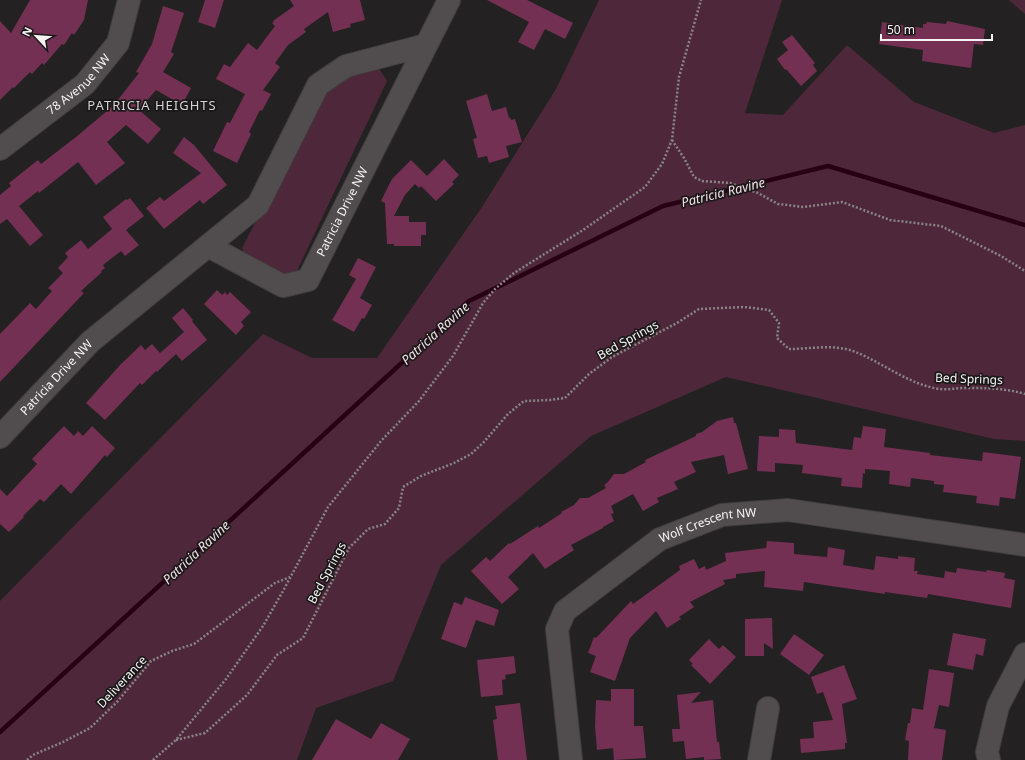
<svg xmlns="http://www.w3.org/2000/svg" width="1025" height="760" font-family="'Noto Sans',sans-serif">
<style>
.green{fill:#4e283a}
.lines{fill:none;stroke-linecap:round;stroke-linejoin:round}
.stream{stroke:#270014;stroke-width:4.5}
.building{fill:#733052}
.minor-casing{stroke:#403d3f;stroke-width:24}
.path{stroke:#888586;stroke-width:2.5;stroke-dasharray:2 2;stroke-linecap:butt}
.minor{stroke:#514d4f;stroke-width:22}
.labels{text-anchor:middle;stroke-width:3.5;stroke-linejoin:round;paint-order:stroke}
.street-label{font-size:12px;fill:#f6f3f4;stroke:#1b1819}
.neighbourhood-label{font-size:13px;letter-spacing:1px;fill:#d7d2d4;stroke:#1b1819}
.water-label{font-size:13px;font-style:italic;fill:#f3dee6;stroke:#1b1819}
</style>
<rect width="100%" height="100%" fill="#242122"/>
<path class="green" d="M 599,0 L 782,0 L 745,113 L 783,115 L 847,45 L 914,102 L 994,133 L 1025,125 L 1025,441 L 994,439 L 726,377 L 591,436 L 441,565 L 393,681 L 316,708 L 297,760 L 0,760 L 0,601 L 263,334 L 312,358 L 377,358 L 482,207 L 556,89 Z
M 1009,0 L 1025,0 L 1025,14 Z
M 378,67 L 387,81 L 294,277 L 280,280 L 246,259 L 242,248 L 320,98 L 338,81 Z"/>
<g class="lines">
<path class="stream" d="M 0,732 L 469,301 L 663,206 L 828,166 L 1025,225"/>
</g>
<path class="building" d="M 30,0 L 88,0 L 84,20 L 74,35 L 72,33 L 64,45 L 62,44 L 44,65 L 42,63 L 32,74 L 30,72 L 14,88 L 13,87 L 0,100 L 0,21 L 11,33 Z
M 205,0 L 224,0 L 215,28 L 198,22 Z
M 290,0 L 360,0 L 365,20 L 350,24 L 351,27 L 333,32 L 328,12 L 304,29 L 306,32 L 288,45 L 275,63 L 280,67 L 263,90 L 271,94 L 262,111 L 260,110 L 249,132 L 251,134 L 237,163 L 213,151 L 227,122 L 230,123 L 245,94 L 216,79 L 224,64 L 230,67 L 248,43 L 257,50 L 275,26 L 272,23 L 274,22 L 273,21 L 294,6 Z
M 487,0 L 527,0 L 573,23 L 565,39 L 545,29 L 534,50 L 518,42 L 529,22 Z
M 163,6 L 184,13 L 171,52 L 174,54 L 163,72 L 191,88 L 182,105 L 156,90 L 139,110 L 161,129 L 148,144 L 126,125 L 107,142 L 125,163 L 96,185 L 78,162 L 39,193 L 38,191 L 19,206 L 43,235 L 30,246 L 7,219 L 0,224 L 0,195 L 11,186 L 9,183 L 38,160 L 41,164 L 76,137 L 113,106 L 139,73 L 136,72 L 152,44 Z
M 947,21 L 985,29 L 983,45 L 974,44 L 971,68 L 922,61 L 923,50 L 879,44 L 882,22 L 923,28 L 923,24 L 926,24 L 927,22 L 946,24 Z
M 792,35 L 815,63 L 813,65 L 817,71 L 801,86 L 786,69 L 785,70 L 777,59 L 788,50 L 782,42 Z
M 487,94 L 492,111 L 506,107 L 509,118 L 510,117 L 511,120 L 515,119 L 522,142 L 506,146 L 509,157 L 489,163 L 487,156 L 478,158 L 473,139 L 477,138 L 466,101 Z
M 184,137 L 194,145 L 227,185 L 203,204 L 200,200 L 164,229 L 146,208 L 160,197 L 164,201 L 201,173 L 173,153 Z
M 444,159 L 459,175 L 452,182 L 454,184 L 436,201 L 421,186 L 419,188 L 415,184 L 405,195 L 394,216 L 409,216 L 409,222 L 426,222 L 426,235 L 421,235 L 421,246 L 394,246 L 394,244 L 387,244 L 385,203 L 381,201 L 392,179 L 411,160 L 427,176 Z
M 130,198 L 144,216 L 126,230 L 139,245 L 125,256 L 121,251 L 103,265 L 105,268 L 101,271 L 102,272 L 81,291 L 84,293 L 0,382 L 0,334 L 30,303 L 36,309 L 52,291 L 48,288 L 63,273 L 58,268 L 68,257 L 65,253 L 81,240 L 88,249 L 112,229 L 103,217 L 126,199 L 127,200 Z
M 358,258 L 376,267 L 360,298 L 372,305 L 364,319 L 362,318 L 354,332 L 332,320 L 356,279 L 349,275 Z
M 217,290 L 222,295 L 225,292 L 227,295 L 230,292 L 251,312 L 241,322 L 244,326 L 236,335 L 204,304 Z
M 183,308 L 193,320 L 192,321 L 207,340 L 182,361 L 176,354 L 157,372 L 156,371 L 142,385 L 140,383 L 105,420 L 86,403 L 121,364 L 141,345 L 145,350 L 152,344 L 160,353 L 184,332 L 172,318 Z
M 733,417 L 734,423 L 736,423 L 748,469 L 728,474 L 724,455 L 691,462 L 696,472 L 674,482 L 678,489 L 657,498 L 659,502 L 643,511 L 633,494 L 611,506 L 614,513 L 611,514 L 614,521 L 603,527 L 603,528 L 571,545 L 574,550 L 545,569 L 533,553 L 508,577 L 519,589 L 502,604 L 471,571 L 486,557 L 490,561 L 509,543 L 510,544 L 538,526 L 539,528 L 562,513 L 561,512 L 574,505 L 580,498 L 588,498 L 606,488 L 604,485 L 608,482 L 614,474 L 624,474 L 646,462 L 645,460 L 696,436 L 696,434 L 702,432 L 717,421 Z
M 64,426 L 74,436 L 78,431 L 83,436 L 92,426 L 115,448 L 107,457 L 105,455 L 71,494 L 61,484 L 44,502 L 40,499 L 23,516 L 24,517 L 9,532 L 0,524 L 0,489 L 7,496 L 37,464 L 32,459 Z
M 863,426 L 886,429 L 884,447 L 930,453 L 930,455 L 982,461 L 983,452 L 1021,457 L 1015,499 L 1000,497 L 999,506 L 976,503 L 977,496 L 943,492 L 944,485 L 934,484 L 934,481 L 911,478 L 910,487 L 889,484 L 890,471 L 865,469 L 865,474 L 863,473 L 862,488 L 841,486 L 842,478 L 802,473 L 803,465 L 775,463 L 775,472 L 757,471 L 759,436 L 779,437 L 779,429 L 795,430 L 796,443 L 852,450 L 854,437 L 861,438 Z
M 767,541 L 794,543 L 794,554 L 827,557 L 828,547 L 845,550 L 843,565 L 874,570 L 876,556 L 898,559 L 898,556 L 915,558 L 914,571 L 918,571 L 917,574 L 944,578 L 945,571 L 956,573 L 957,568 L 986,572 L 987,570 L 1005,573 L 1004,578 L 1015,580 L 1011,608 L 928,594 L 927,598 L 885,592 L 885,594 L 804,582 L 803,591 L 764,587 L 765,571 L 736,574 L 736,578 L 723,580 L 725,584 L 690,602 L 694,607 L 679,617 L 681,619 L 667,628 L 656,611 L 630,638 L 615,681 L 590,672 L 596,656 L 588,653 L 594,637 L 596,638 L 631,601 L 633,604 L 680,570 L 679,566 L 694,559 L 699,569 L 705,566 L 706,570 L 726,561 L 725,553 L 766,548 Z
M 465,597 L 499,610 L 494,626 L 476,620 L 466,648 L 441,639 L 454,602 L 462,605 Z
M 772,618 L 773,649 L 764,643 L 764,656 L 745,656 L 745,619 Z
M 953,633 L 986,639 L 983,656 L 976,654 L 973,670 L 947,665 Z
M 794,634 L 824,655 L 809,675 L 780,654 Z
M 709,639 L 719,649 L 723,645 L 736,657 L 710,684 L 691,665 L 693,664 L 689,660 Z
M 514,656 L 516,673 L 505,675 L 506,679 L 502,680 L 503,695 L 481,697 L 477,660 Z
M 844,665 L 857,699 L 842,704 L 847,743 L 845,743 L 845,749 L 801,753 L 800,739 L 814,738 L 813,722 L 833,720 L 823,692 L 817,694 L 811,677 Z
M 929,669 L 954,673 L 949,707 L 939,705 L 934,728 L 946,730 L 942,760 L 908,760 L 909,741 L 905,740 L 908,723 L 910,723 L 912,708 L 923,710 Z
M 611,689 L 634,689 L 634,726 L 643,726 L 646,758 L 614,760 L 613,748 L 597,750 L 595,726 L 596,700 L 611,701 Z
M 701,692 L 691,703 L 713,700 L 717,742 L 719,742 L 721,759 L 704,760 L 704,757 L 686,759 L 684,741 L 673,742 L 672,729 L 680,729 L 677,695 Z
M 520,703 L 527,760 L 498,760 L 493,720 L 497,719 L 495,706 Z
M 336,719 L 371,739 L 381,723 L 410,739 L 398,760 L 312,760 Z"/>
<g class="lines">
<g class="minor-casing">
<g id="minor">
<path id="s1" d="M 0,149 L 85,84 L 118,43 L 129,0"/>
<path id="s2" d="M 208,246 L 283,286 L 308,280 L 449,0"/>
<path id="s3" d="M 0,437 L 90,342 L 258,205 L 318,85 L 346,66 L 426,45"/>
<path id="s4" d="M 571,760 L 557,629 L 565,611 L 660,539 L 722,515 L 788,510 L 1025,545"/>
<path d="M 759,760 L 768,708"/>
<path d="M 989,760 L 987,752 L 998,706 L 1025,654"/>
</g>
</g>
<path class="path" d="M 672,140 L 684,158 L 694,177 L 702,181 L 730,183 L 758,193 L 778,204 L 804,207 L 842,202 L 890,220 L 941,226 L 1001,256 L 1025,271
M 176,740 L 205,733 L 247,695 L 277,655 L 303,638 L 349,548 L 368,529 L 385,524 L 399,508 L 403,487 L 421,476 L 454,463 L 471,454 L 483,443 L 508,414 L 524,401 L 550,400 L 565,398 L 589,374 L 612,357 L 677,323 L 699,309 L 744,307 L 769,310 L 779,323 L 777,338 L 789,349 C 809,349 833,344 853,351 C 882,362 909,385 940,389 C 948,390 956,388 964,388 C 985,388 1005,388 1025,394
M 27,760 L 33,755 L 63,742 L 90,728 L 117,702 L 151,661 L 172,651 L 194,644 L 275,583 L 290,577
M 153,760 L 176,740 L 226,679 L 263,626 L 283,591 L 328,507 L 381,441 L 419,401 L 453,356 L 483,303 L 495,289 L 514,273 L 583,230 L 645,187 L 662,164 L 672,140 L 679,77 L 701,0"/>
<use href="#minor" class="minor"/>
</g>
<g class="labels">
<g class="street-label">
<text dy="4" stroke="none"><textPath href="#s1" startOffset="102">78 Avenue NW</textPath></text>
<text dy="4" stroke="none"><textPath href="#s2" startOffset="187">Patricia Drive NW</textPath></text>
<text transform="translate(628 340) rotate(-29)" y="4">Bed Springs</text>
<text dy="4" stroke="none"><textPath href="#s3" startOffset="82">Patricia Drive NW</textPath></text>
<text transform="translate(969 379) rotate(2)" y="4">Bed Springs</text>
<text dy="4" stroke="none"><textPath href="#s4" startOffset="321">Wolf Crescent NW</textPath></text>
<text transform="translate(327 573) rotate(-62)" y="4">Bed Springs</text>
<text transform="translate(122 682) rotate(-47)" y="4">Deliverance</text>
</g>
<g class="neighbourhood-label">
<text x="152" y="110">PATRICIA HEIGHTS</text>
</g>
<g class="water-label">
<text transform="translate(723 192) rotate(-14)" y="5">Patricia Ravine</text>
<text transform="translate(435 333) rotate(-42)" y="5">Patricia Ravine</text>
<text transform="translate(196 552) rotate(-43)" y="5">Patricia Ravine</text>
</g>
</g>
<g transform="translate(36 36) rotate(296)" stroke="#1b1819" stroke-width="3" paint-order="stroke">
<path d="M0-3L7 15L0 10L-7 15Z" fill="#f6f3f4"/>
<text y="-6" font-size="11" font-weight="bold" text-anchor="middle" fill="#f6f3f4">N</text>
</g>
<path d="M881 34v6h111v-6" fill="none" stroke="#f6f3f4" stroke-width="2"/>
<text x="887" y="34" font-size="12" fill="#f6f3f4" stroke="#1b1819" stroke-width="3" paint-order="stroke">50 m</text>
</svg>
